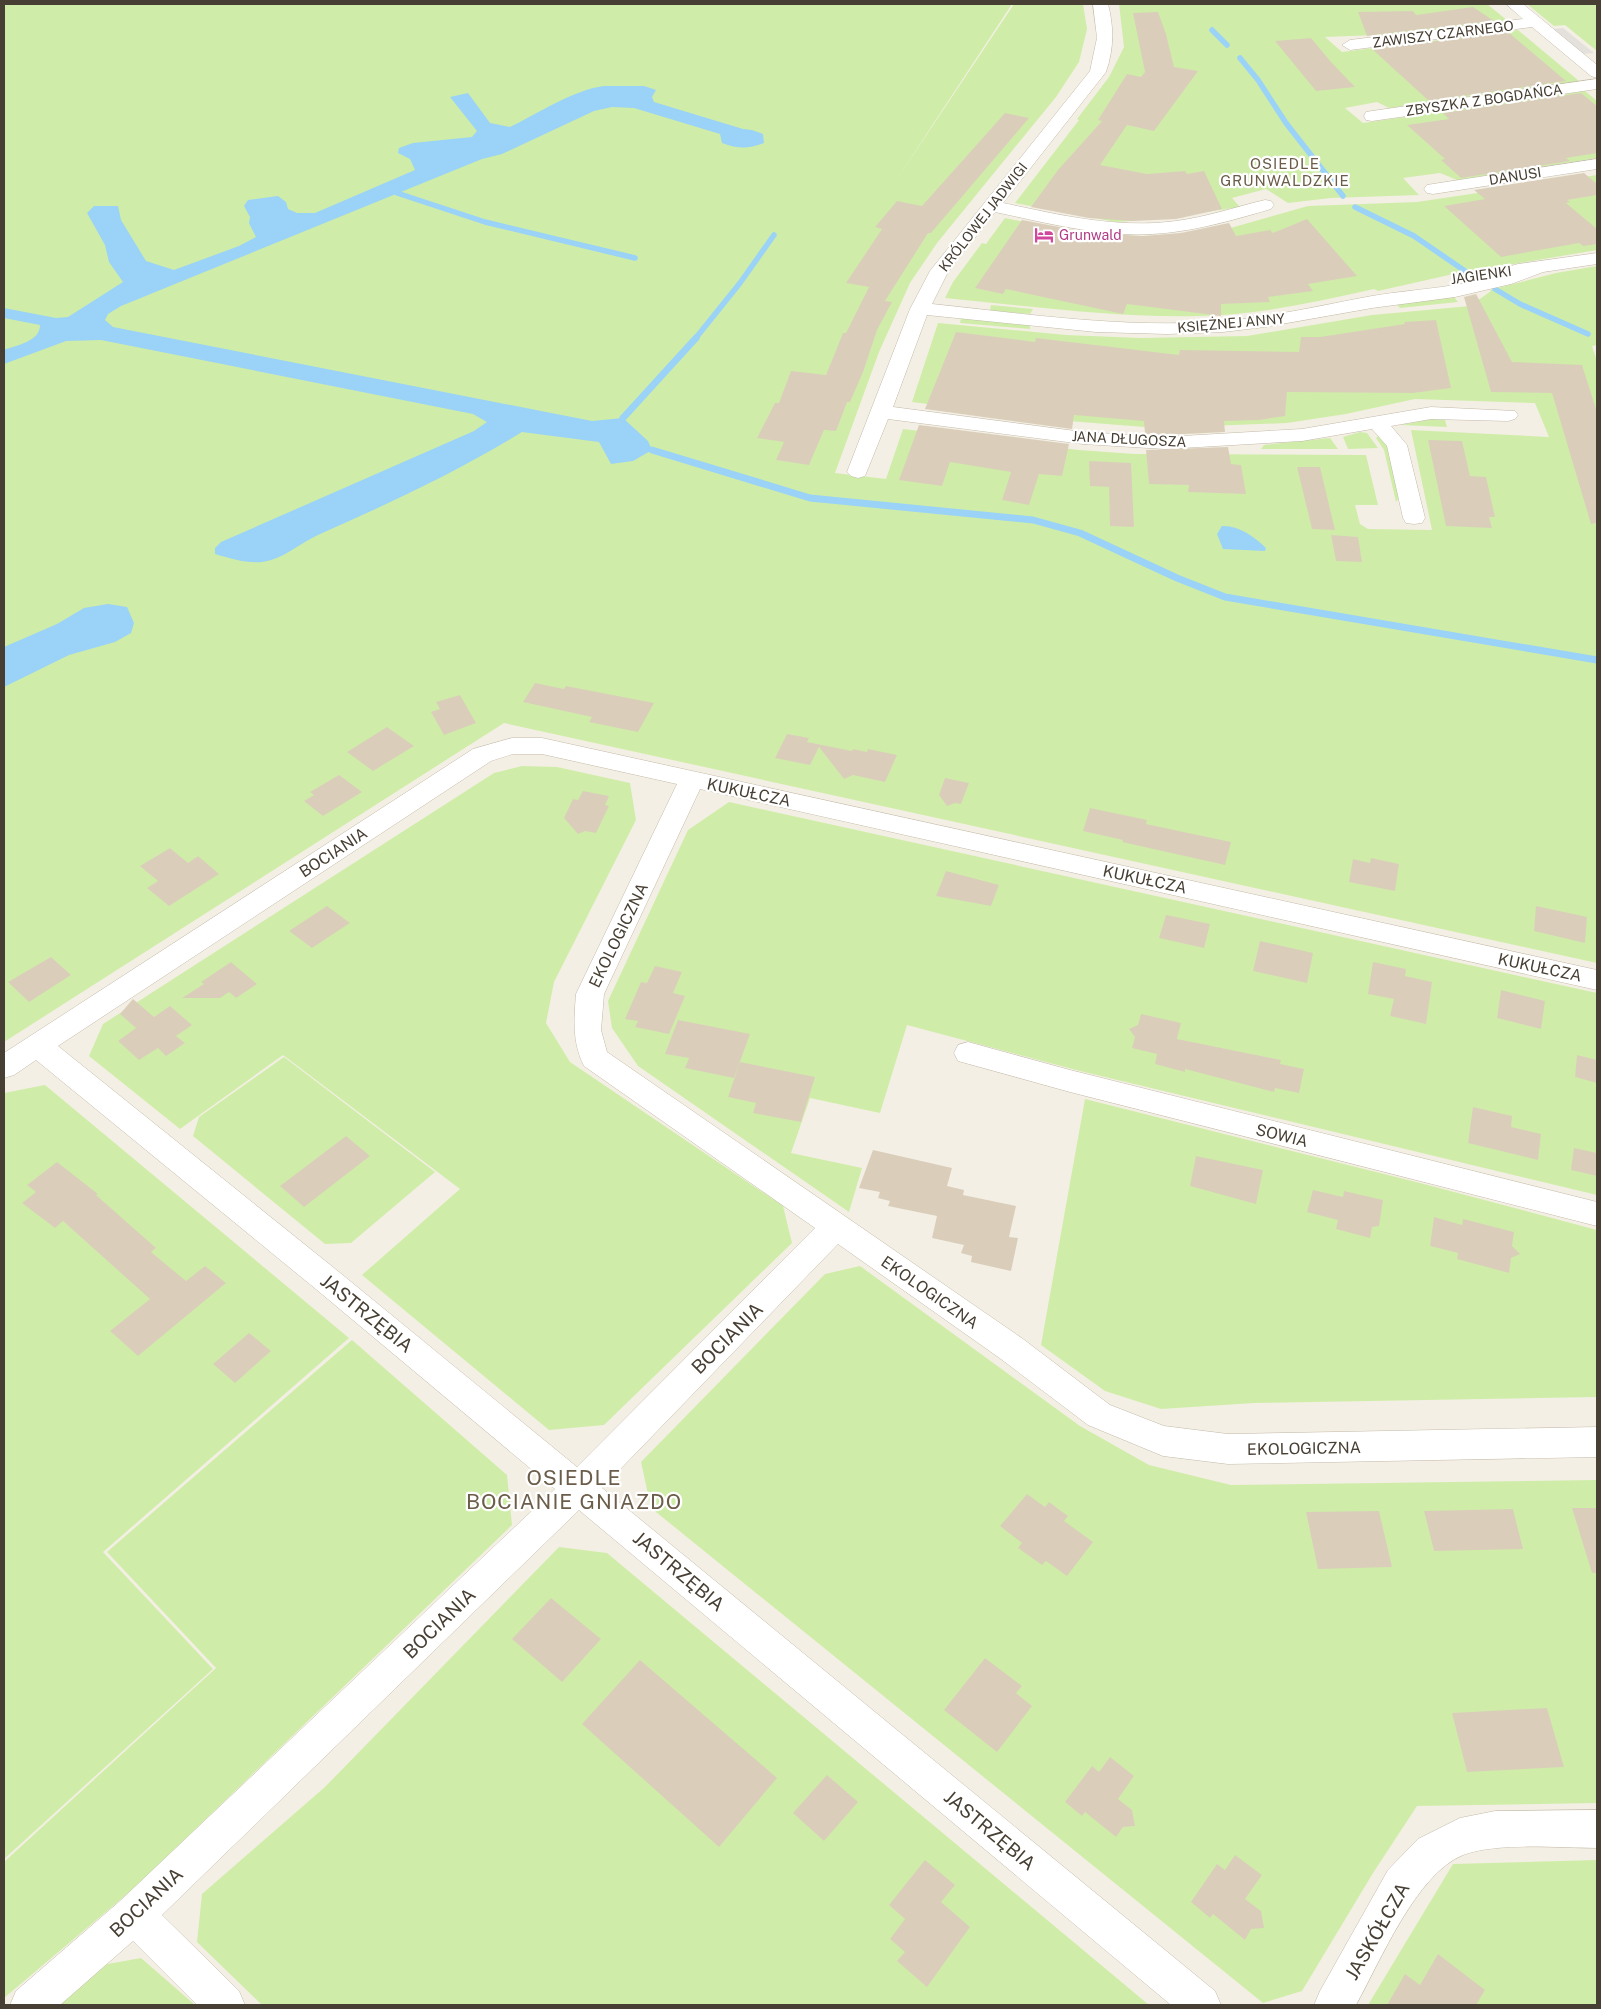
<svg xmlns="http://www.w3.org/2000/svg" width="1601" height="2009" font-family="'Public Sans',sans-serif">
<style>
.green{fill:#cfeda8}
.parking{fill:#e4e1dd}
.water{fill:#9ad2f8}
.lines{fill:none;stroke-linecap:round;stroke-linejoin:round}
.stream-far1{stroke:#9ad2f8;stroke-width:5.5}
.stream{stroke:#9ad2f8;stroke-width:7}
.building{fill:#dacebb}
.minor-casing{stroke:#c3baa9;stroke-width:1}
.minor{fill:#fff;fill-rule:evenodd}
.labels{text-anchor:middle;stroke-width:4.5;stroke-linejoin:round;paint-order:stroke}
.far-street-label{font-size:14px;fill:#473f33;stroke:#fff}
.far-hotel-label{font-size:14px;fill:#b23c85;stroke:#fff;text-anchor:start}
.far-neighbourhood-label{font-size:15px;letter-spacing:1px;fill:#6b5d49;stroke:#fff}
.street-label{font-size:16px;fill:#473f33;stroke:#fff}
.near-street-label{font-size:19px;fill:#473f33;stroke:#fff}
.near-neighbourhood-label{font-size:21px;letter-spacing:1px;fill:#6b5d49;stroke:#fff}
</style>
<rect width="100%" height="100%" fill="#f4efe4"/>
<path class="green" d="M 4,4 L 1012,4 L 895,182 L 1014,4 L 1083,4 L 1087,29 L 1079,62 L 1056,97 L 937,243 L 910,283 L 879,352 L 835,473 L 886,479 L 903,429 L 1079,450 L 1134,454 L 1366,455 L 1378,505 L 1355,505 L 1360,524 L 1368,529 L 1432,530 L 1411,430 L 1549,437 L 1535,403 L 1415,399 L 1346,414 L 1287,423 L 1157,428 L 1043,419 L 912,402 L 938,323 L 1066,335 L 1141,338 L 1247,336 L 1372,315 L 1470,306 L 1491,291 L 1490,290 L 1556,273 L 1597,266 L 1597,345 L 1592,346 L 1597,361 L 1597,963 L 504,723 L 4,1042 Z
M 1119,4 L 1487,4 L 1508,21 L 1401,34 L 1325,37 L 1342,52 L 1518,30 L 1579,81 L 1389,108 L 1377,102 L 1345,108 L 1363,123 L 1585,91 L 1597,101 L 1597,158 L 1457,180 L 1440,173 L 1403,178 L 1419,195 L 1331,198 L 1288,203 L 1266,189 L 1232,198 L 1240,207 L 1166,218 L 1116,222 L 1015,203 L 1079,120 L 1077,119 L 1109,77 L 1124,47 Z
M 1527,4 L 1597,4 L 1597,51 L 1565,25 L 1554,26 Z
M 1597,175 L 1597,250 L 1449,275 L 1378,291 L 1374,289 C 1316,302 1258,315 1198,316 C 1114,318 1029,306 945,298 L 953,282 L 982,243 L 986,244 L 1005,218 L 1084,234 L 1132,239 L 1220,231 L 1308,206 L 1417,202 Z
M 1454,297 L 1458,302 L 1400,308 L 1397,305 L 1398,303 Z
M 991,305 L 1033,309 L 1030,314 L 993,311 L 990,310 Z
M 961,318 L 1027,323 L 1030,326 L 1030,329 L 960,323 Z
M 1432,419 L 1445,420 L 1447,427 L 1401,425 Z
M 1360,432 L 1367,433 L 1378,448 L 1348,449 L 1343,437 Z
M 1378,436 C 1395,446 1395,481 1399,498 L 1396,502 L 1384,450 L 1376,438 Z
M 1330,438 L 1338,449 L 1261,449 L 1264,445 Z
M 522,766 L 557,767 L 630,783 L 636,820 L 554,982 L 546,1023 L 570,1062 L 783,1206 L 792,1243 L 604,1425 L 549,1430 L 362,1275 L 460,1189 L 283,1055 L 180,1129 L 89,1056 L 103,1024 L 494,773 Z
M 729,802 L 1597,993 L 1597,1195 L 1080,1071 L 907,1025 L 880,1113 L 810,1098 L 791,1153 L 862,1168 L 849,1212 L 638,1066 L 612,1028 L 608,1001 L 688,830 Z
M 284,1057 L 435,1172 L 351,1243 L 325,1244 L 193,1136 L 199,1117 Z
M 45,1085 L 349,1338 L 103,1552 L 213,1669 L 4,1859 L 4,1093 Z
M 1085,1099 L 1424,1184 L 1597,1230 L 1597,1397 L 1254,1403 L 1161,1409 L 1105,1391 L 1041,1345 Z
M 860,1266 L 1080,1426 L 1149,1465 L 1231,1485 L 1597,1480 L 1597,1803 L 1417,1806 L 1373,1873 L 1302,1991 L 1263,2003 L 651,1508 L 641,1462 L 825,1274 Z
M 352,1340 L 507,1475 L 512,1525 L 133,1889 L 4,1998 L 4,1862 L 216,1668 L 107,1552 Z
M 559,1547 L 607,1553 L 1149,2005 L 262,2005 L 197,1942 L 202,1894 L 325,1787 Z
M 1597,1860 L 1597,2005 L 1368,2005 L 1453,1864 Z
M 141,1958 L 195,2005 L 53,2005 L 97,1966 Z"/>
<path class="parking" d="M 1563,28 L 1594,53 L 1583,54 L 1552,29 Z"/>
<path class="water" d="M 604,86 L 644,86 L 656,90 L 652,97 L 654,102 L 743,129 L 752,130 L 763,134 L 764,143 C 747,149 739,149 722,143 L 720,134 L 634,108 L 612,107 L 594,111 L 502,154 L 482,159 L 121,306 L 108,314 L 105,320 L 113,327 L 592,421 L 623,418 L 648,441 L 652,450 L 633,461 L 611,464 L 599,442 L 522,432 C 457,472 388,504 318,535 C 302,542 288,555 271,560 C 253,566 233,559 215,554 L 215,548 L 221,542 L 474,431 L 487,422 L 473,414 L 101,340 L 66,341 L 4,364 L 4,350 C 16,345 40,342 40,325 L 4,318 L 4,308 L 56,318 L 68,317 L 123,282 L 109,262 L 105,245 L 87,213 L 94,206 L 118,206 L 121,220 L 146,261 L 174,270 L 239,246 L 256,237 L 249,223 L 250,217 L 244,206 L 248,200 L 278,196 L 286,202 L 288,209 L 297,213 L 315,213 L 415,170 L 410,159 L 398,153 L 399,148 L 413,143 L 472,137 L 477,131 L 450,97 L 468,93 L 490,123 L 510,127 C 539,113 573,90 604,86 Z
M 1222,526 C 1238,525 1255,537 1266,548 L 1265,551 L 1223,549 L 1217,534 Z
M 108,604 L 127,607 L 134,623 L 131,633 L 115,642 L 69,655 L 4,687 L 4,647 L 57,624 L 84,608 Z"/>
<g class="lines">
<path class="stream-far1" d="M 1212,30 L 1227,45
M 1240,58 L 1258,80 L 1286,123 L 1343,196
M 397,193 L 485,222 L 635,258
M 1355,207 L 1414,236 L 1465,271
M 1495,289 L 1520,304 L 1588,334
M 695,339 L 740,283 L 774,235"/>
<path class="stream" d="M 623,418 L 696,338
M 652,450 L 810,498 L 1033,520 L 1080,533 L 1177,578 L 1225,597 L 1597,660"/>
</g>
<path class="building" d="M 1473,7 L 1494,21 L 1367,36 L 1358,12 L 1413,11 L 1416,15 Z
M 1158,12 L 1166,34 L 1174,67 L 1198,71 L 1154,131 L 1127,125 L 1100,165 L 1147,174 L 1185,171 L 1187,174 L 1204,171 L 1222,209 L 1176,219 L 1132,221 L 1089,218 L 1031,207 L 1058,170 L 1102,121 L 1098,120 L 1127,74 L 1141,77 L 1145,72 L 1133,13 Z
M 1508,32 L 1566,81 L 1429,101 L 1372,49 Z
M 1311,38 L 1331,62 L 1355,87 L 1316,91 L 1275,41 Z
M 1581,93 L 1597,106 L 1597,153 L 1566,158 L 1570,161 L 1461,178 L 1441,160 L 1445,159 L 1407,125 L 1449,119 L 1443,113 Z
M 1005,113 L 1029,118 L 931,233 L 928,233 L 885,301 L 892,302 L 877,330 L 863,372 L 850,402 L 847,402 L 836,431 L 824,430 L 809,465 L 776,460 L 784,442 L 757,438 L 775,403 L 779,403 L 791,371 L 826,375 L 843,333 L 846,333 L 869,287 L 846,283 L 882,229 L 875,227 L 897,201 L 922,206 Z
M 1584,173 L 1597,184 L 1597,195 L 1567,200 L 1570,202 L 1566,203 L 1597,229 L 1597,244 L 1583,246 L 1579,243 L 1501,257 L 1444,206 L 1485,199 L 1474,190 Z
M 1307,219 L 1357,276 L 1308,284 L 1313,291 L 1268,297 L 1270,302 L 1221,304 L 1221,316 L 1127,304 L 1123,314 L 1006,289 L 1003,294 L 975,288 L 1022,220 L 1091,233 L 1143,236 L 1181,233 L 1229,223 L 1236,236 L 1270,230 L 1273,233 Z
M 1476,294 L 1512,362 L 1582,365 L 1597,412 L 1597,523 L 1591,524 L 1552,393 L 1491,392 L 1464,297 Z
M 1436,320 L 1451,388 L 1413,393 L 1287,392 L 1285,416 L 1259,420 L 1224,421 L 1225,432 L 1165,435 L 1145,434 L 1144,421 L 1074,415 L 1072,429 L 925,409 L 956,332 L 1035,342 L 1036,338 L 1179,355 L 1180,350 L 1299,352 L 1301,337 L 1320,337 L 1405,324 L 1404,322 Z
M 919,425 L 1069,444 L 1062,476 L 1039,474 L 1029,505 L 1002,500 L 1011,472 L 950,462 L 942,486 L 899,480 Z
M 1428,440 L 1462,441 L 1470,476 L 1486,477 L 1495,517 L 1489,517 L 1492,528 L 1446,526 Z
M 1228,447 L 1231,464 L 1241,465 L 1246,494 L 1188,492 L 1189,485 L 1149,484 L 1146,450 Z
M 1089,461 L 1131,463 L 1134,527 L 1110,526 L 1109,487 L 1090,486 Z
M 1297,467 L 1320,467 L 1335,530 L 1312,529 Z
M 1331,535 L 1358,537 L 1362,562 L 1336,561 Z
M 535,683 L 564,689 L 566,686 L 654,703 L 638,732 L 589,722 L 592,717 L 523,702 Z
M 460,695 L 476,723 L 444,735 L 431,712 L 440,709 L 436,702 Z
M 387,727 L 414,746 L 373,771 L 347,752 Z
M 787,734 L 809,738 L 807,742 L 852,751 L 853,749 L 867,752 L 868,749 L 897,755 L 885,782 L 853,775 L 844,779 L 819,747 L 810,765 L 775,758 Z
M 339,775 L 362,792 L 323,816 L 304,801 L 314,795 L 310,792 Z
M 945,778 L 969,783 L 961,804 L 955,803 L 947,806 L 939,795 Z
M 583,791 L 609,796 L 605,805 L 609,806 L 596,833 L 585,831 L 578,834 L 564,818 L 573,799 L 578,800 Z
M 1090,808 L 1147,820 L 1146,824 L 1231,842 L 1225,865 L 1122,842 L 1123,840 L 1083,831 Z
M 170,848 L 188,863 L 198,856 L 219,874 L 169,906 L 147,888 L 158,881 L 140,866 Z
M 1371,858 L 1399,864 L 1395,891 L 1349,882 L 1353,859 L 1370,863 Z
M 946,871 L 999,885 L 991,906 L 936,896 Z
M 327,906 L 350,923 L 312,948 L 289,931 Z
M 1536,906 L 1587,917 L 1585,943 L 1534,931 Z
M 1166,915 L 1210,924 L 1204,948 L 1159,938 Z
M 1260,941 L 1313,953 L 1307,983 L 1253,971 Z
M 51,957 L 71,975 L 29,1002 L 8,982 Z
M 231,962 L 257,984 L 236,998 L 229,992 L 220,998 L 182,998 L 204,984 L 201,982 Z
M 1373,962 L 1406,969 L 1405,976 L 1432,982 L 1426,1024 L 1390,1016 L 1394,999 L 1368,994 Z
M 655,966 L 682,972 L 673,993 L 685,996 L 669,1034 L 635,1027 L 638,1021 L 625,1019 L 641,982 L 647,983 Z
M 1501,990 L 1545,1001 L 1541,1029 L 1497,1018 Z
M 133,999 L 154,1017 L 170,1006 L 192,1025 L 176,1036 L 185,1043 L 166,1056 L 158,1048 L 139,1060 L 118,1041 L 136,1028 L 120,1014 Z
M 1141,1014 L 1181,1023 L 1177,1039 L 1281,1060 L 1280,1064 L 1304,1069 L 1299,1093 L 1275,1088 L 1274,1092 L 1185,1069 L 1185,1072 L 1155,1064 L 1157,1054 L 1132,1048 L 1135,1037 L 1129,1029 L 1138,1025 Z
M 678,1020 L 750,1034 L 734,1078 L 685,1068 L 689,1058 L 665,1054 Z
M 1577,1055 L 1597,1060 L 1597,1083 L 1575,1077 Z
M 740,1062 L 815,1077 L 801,1122 L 753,1113 L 756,1103 L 728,1097 Z
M 1473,1107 L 1512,1116 L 1511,1127 L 1541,1134 L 1538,1160 L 1468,1143 Z
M 346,1136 L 370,1156 L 304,1207 L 280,1186 Z
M 1574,1148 L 1597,1153 L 1597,1176 L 1571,1170 Z
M 873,1150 L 952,1168 L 947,1186 L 964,1190 L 963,1195 L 1016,1206 L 1009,1237 L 1018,1238 L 1011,1271 L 971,1262 L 972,1256 L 961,1253 L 964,1245 L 932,1238 L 937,1216 L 888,1206 L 890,1201 L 878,1198 L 880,1192 L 859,1188 Z
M 1196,1156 L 1263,1170 L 1256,1204 L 1190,1186 Z
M 57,1162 L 98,1194 L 96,1195 L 156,1248 L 151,1252 L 186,1281 L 205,1266 L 226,1283 L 138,1356 L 110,1331 L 150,1299 L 63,1221 L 55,1228 L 22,1203 L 36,1192 L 27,1185 Z
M 1313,1190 L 1343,1197 L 1344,1191 L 1383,1200 L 1379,1226 L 1372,1227 L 1370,1238 L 1336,1229 L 1338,1220 L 1307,1212 Z
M 1434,1217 L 1462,1225 L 1463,1219 L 1514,1232 L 1512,1246 L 1520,1254 L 1511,1258 L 1509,1273 L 1457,1259 L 1458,1253 L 1430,1246 Z
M 249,1333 L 271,1351 L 235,1383 L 213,1364 Z
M 1027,1494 L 1045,1507 L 1049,1502 L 1068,1516 L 1064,1521 L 1093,1542 L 1067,1576 L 1046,1561 L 1042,1565 L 1018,1548 L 1022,1543 L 1000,1526 Z
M 1572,1508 L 1597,1508 L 1597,1573 L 1592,1573 Z
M 1513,1509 L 1523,1549 L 1434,1551 L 1424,1511 Z
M 1379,1511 L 1392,1567 L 1318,1569 L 1306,1512 Z
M 551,1598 L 601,1639 L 562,1682 L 512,1639 Z
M 985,1658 L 1022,1686 L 1016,1693 L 1032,1706 L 997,1752 L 944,1710 Z
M 640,1660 L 777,1778 L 719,1847 L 582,1724 Z
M 1547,1708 L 1564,1767 L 1467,1772 L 1452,1713 Z
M 1110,1757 L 1134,1776 L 1118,1799 L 1132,1810 L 1135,1826 L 1123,1827 L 1116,1837 L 1085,1812 L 1082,1816 L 1065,1802 L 1092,1766 L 1099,1772 Z
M 827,1775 L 858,1802 L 824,1841 L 793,1813 Z
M 1235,1855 L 1262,1875 L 1245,1899 L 1261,1911 L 1264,1928 L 1251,1929 L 1245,1940 L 1213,1914 L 1210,1918 L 1191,1902 L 1217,1864 L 1225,1870 Z
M 925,1860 L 955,1885 L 941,1902 L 970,1927 L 927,1987 L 897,1961 L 905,1952 L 890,1939 L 905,1919 L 889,1905 Z
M 1438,1954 L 1485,1990 L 1476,2005 L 1387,2005 L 1405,1974 L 1420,1985 Z"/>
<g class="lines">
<g class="minor-casing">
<path id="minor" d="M 1093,4 L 1108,4 C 1114,27 1114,49 1106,72 L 1003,203 C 1060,215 1117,229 1176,221 C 1207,217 1235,207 1265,200 L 1271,201 L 1274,205 L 1271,209 C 1223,223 1175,237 1124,234 C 1080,232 1038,221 995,212 L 948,272 L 932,304 C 1028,314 1126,329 1223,321 C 1273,317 1323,305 1372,296 C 1421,288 1462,288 1510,272 L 1509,270 L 1511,266 L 1518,264 L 1597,253 L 1597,264 L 1543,272 L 1511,284 L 1455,297 L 1372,308 L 1265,327 L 1223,332 L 1167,334 L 1096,332 L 927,315 L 893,407 L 1083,432 L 1165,437 L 1302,429 L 1431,407 L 1515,411 L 1518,415 L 1515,419 L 1508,421 L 1431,419 L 1391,426 L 1407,445 L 1425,518 L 1422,523 L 1414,524 L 1406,523 L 1403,518 L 1387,446 L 1372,429 L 1302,441 L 1165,449 L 1083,444 L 888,419 L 865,476 L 858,478 L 851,476 L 847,472 L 910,309 L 930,271 L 1090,71 L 1097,38 Z
M 1506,4 L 1523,4 L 1597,65 L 1597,78 L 1591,76 L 1532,27 L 1350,50 L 1342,45 L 1350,40 L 1523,19 Z
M 1597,79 L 1597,89 L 1372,121 L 1366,120 L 1364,116 L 1366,112 L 1372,111 Z
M 1597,159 L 1597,169 L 1433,194 L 1427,193 L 1424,189 L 1427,185 L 1433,184 Z
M 512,738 L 542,738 L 1597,970 L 1597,990 L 700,789 L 604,994 L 601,1030 L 607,1052 L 1023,1339 L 1110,1405 L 1164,1426 L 1228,1434 L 1597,1427 L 1597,1457 L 1228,1464 L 1163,1456 L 1088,1425 L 1001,1359 L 838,1244 L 602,1488 L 1215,1991 L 1221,2005 L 1171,2005 L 579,1510 L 162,1915 L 239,1991 L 245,2005 L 197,2005 L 133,1941 L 60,2005 L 10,2005 L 16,1991 L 120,1901 L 555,1489 L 317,1290 L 36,1060 L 14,1075 L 4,1078 L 4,1053 L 473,749 ZM 513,754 L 542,754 L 677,784 L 576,994 C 574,1019 572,1042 584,1066 L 815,1228 L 577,1467 L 339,1272 L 58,1046 L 491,761 Z
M 968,1042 L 1070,1070 L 1597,1202 L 1597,1226 L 1070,1092 L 958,1061 L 954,1053 L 958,1045 Z
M 1597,1810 L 1597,1848 C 1560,1848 1497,1842 1463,1855 C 1416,1874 1380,1962 1356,2005 L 1314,2005 L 1320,1991 L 1388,1870 L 1418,1839 L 1460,1818 L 1495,1811 Z"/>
</g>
<use href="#minor" class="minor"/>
</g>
<defs>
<g id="hotel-bare" transform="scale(1.5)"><path d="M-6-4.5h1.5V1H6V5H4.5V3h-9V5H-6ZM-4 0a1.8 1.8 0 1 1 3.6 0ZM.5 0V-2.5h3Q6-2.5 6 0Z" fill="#d1479c" stroke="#fff" stroke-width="2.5" paint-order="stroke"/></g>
</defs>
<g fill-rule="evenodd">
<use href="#hotel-bare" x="1044" y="235"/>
</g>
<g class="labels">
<g class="far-street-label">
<text transform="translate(1443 34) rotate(-7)" y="5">ZAWISZY CZARNEGO</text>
<text transform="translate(1484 100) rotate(-8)" y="5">ZBYSZKA Z BOGDAŃCA</text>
<text transform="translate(1515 176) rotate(-9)" y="5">DANUSI</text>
<text transform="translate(983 217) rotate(-52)" y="5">KRÓLOWEJ JADWIGI</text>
<text transform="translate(1481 275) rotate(-8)" y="5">JAGIENKI</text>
<text transform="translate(1231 323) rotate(-5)" y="5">KSIĘŻNEJ ANNY</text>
<text transform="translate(1129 439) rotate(3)" y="5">JANA DŁUGOSZA</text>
</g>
<g class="far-hotel-label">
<text x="1059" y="240">Grunwald</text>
</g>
<g class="far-neighbourhood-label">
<text x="1285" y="169">OSIEDLE<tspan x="1285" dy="17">GRUNWALDZKIE</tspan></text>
</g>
<g class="street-label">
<text transform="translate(749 792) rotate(12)" y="6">KUKUŁCZA</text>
<text transform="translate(333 852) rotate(-33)" y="6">BOCIANIA</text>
<text transform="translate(1145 879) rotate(12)" y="6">KUKUŁCZA</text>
<text transform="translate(618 935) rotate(-64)" y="6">EKOLOGICZNA</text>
<text transform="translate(1540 967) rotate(12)" y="6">KUKUŁCZA</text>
<text transform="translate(1282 1135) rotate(14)" y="6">SOWIA</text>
<text transform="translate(930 1292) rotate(35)" y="6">EKOLOGICZNA</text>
<text transform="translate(1304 1448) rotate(-1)" y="6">EKOLOGICZNA</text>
</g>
<g class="near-street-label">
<text transform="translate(367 1313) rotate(39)" y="7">JASTRZĘBIA</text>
<text transform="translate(727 1338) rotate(-45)" y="7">BOCIANIA</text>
<text transform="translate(679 1571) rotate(40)" y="7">JASTRZĘBIA</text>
<text transform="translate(439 1623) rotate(-44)" y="7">BOCIANIA</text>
<text transform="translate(990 1830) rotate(40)" y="7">JASTRZĘBIA</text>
<text transform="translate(146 1902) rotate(-43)" y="7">BOCIANIA</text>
<text transform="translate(1377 1931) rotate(-60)" y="7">JASKÓŁCZA</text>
</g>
<g class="near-neighbourhood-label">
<text x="574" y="1485">OSIEDLE<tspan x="574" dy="24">BOCIANIE GNIAZDO</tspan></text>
</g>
</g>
<rect width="1601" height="2009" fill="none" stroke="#473f33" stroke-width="10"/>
</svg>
